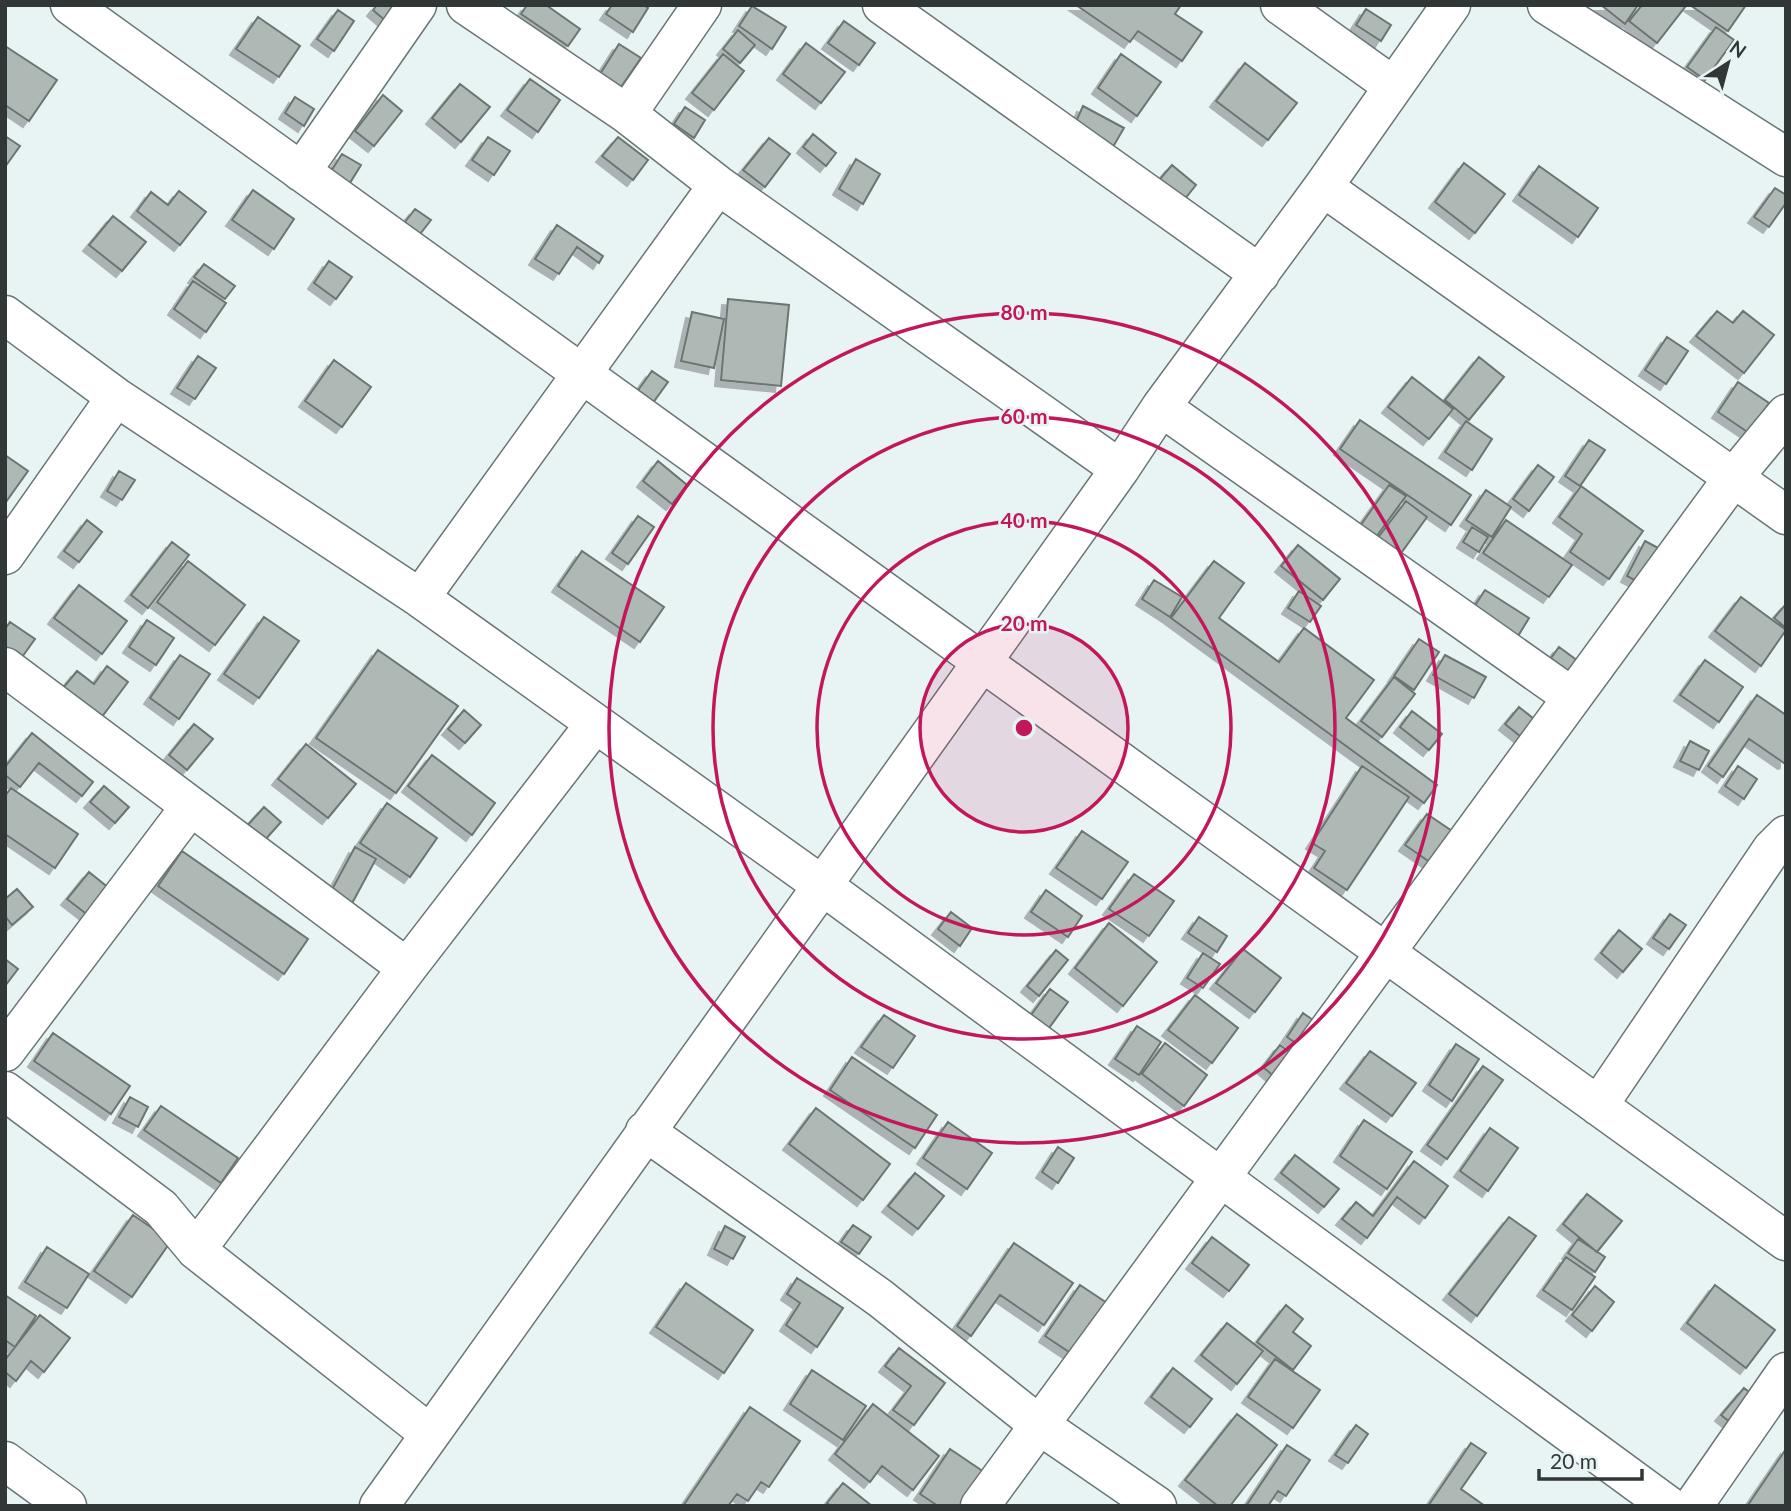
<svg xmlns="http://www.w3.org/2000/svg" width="1791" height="1511" font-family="Lato,sans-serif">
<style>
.building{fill:#aeb8b4;stroke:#6c7571;stroke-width:2;filter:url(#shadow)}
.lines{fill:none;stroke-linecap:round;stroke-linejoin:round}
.minor-casing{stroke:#6b7575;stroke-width:41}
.minor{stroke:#fff;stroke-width:38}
.ring{fill:none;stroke:#c2185b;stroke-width:3.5}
.centre{fill:#c2185b;stroke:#e8f3f4;stroke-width:3.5}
.ring-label{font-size:21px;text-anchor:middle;font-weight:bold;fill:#c2185b;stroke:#e8f3f4;stroke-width:5;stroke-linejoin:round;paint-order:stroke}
</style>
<defs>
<filter id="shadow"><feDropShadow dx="-6" dy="6" stdDeviation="0" flood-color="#0004"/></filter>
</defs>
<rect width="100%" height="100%" fill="#e8f3f4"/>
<path class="building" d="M 377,5 L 404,5 L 388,23 L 373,10 Z
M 527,5 L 546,5 L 580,29 L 568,46 L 521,14 Z
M 612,5 L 644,5 L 648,8 L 633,32 L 606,14 Z
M 1076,5 L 1181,5 L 1175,14 L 1202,32 L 1182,61 L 1138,31 L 1130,42 Z
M 1601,5 L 1638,5 L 1625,24 Z
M 1642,5 L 1683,5 L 1685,7 L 1657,43 L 1629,21 Z
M 1690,5 L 1746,5 L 1728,31 Z
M 752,6 L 786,27 L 772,49 L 739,26 Z
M 1366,9 L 1391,25 L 1381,41 L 1356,25 Z
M 338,10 L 354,21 L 334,51 L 317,39 Z
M 258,17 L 300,46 L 279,77 L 236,49 Z
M 844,21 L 875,43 L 859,65 L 828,43 Z
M 1716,27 L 1734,40 L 1705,80 L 1687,67 Z
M 738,30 L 755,45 L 740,63 L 723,49 Z
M 806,43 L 845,72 L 821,103 L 783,74 Z
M 619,44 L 641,58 L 621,87 L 600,74 Z
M 5,46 L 57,80 L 29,121 L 5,105 Z
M 723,54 L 744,71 L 714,110 L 692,93 Z
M 1121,54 L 1161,82 L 1137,116 L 1098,88 Z
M 1245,63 L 1297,103 L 1268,140 L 1216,101 Z
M 530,79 L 560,100 L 538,132 L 507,110 Z
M 460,84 L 490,107 L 461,142 L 432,118 Z
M 383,95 L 402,111 L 374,146 L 355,131 Z
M 295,97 L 314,109 L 304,126 L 285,113 Z
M 1083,106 L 1124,128 L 1113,147 L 1074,126 Z
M 685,107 L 705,120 L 694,138 L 674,124 Z
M 813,134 L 836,153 L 826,166 L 803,147 Z
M 5,136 L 20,146 L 5,167 Z
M 488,137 L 510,151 L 494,175 L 472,160 Z
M 618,137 L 648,160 L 633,180 L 602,156 Z
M 769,138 L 790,154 L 765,187 L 743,170 Z
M 342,154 L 361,165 L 345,191 L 326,179 Z
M 856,159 L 880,174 L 863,204 L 839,189 Z
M 1464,163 L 1505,194 L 1475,233 L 1435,202 Z
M 1172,165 L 1196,185 L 1184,200 L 1159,180 Z
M 1539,166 L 1598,208 L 1578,237 L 1519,195 Z
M 1775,188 L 1786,195 L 1786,203 L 1769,227 L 1754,217 Z
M 253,190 L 294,219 L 274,249 L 232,220 Z
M 179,191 L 206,212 L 180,245 L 137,211 L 151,192 L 168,205 Z
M 415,209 L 431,220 L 417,238 L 401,227 Z
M 113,216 L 146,242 L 122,271 L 89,245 Z
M 557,225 L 603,256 L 599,263 L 577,247 L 559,274 L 535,259 Z
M 329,261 L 352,277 L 336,299 L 314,283 Z
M 204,264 L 235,286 L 225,299 L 194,277 Z
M 193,281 L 226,303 L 206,332 L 174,309 Z
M 728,299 L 789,305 L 781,386 L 721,380 Z
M 1717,311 L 1733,323 L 1743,311 L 1774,335 L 1744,373 L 1696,336 Z
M 692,312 L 724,319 L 714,368 L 681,361 Z
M 1667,337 L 1688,351 L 1666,384 L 1645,370 Z
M 198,356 L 216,368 L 195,399 L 177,388 Z
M 1479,357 L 1504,377 L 1469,420 L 1445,400 Z
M 334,360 L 371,387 L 342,427 L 305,401 Z
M 652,371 L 668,382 L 647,411 L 631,400 Z
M 1412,377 L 1453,409 L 1429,439 L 1388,407 Z
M 1738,382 L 1769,403 L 1749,433 L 1718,412 Z
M 1360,420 L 1471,495 L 1451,525 L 1340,449 Z
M 1466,421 L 1492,439 L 1472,470 L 1445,452 Z
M 1589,440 L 1605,450 L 1580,486 L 1565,476 Z
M 5,455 L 28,471 L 6,502 L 5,501 Z
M 658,461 L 687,485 L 672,504 L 643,481 Z
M 1538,465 L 1554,477 L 1529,511 L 1513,499 Z
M 119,471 L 135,480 L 122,500 L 107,491 Z
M 1389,485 L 1406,496 L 1376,537 L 1360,526 Z
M 1581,486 L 1643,531 L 1609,579 L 1570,552 L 1582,534 L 1559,517 Z
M 1486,490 L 1511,507 L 1492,537 L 1466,520 Z
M 1406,501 L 1427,517 L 1399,556 L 1377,539 Z
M 638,516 L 654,527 L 628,564 L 612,553 Z
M 87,520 L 102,532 L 79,562 L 64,551 Z
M 1506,520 L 1572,565 L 1549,597 L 1483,553 Z
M 1472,527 L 1488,537 L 1479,552 L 1463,542 Z
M 1645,541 L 1660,549 L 1642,584 L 1627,576 Z
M 172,542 L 189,555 L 148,608 L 131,595 Z
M 1298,545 L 1340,579 L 1323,600 L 1281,566 Z
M 582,551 L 664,607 L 640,642 L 558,586 Z
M 188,561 L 245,605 L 215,645 L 157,602 Z
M 1214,561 L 1244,583 L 1219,618 L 1279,662 L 1304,628 L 1374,680 L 1346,718 L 1437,785 L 1424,803 L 1171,618 Z
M 1154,580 L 1182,597 L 1170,617 L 1142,599 Z
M 79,585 L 127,621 L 102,654 L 54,618 Z
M 1485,590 L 1529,618 L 1515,641 L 1470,613 Z
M 1299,591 L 1321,606 L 1310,622 L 1288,608 Z
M 1741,597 L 1786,630 L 1761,666 L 1715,631 Z
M 1786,604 L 1786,628 L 1774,618 Z
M 264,617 L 299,641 L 259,698 L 224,674 Z
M 147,620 L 174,638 L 156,665 L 129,647 Z
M 10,622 L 35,639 L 20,660 L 5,650 L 5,629 Z
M 1419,639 L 1439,652 L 1414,690 L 1394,676 Z
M 1559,647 L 1578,661 L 1566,678 L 1546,665 Z
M 378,650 L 458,706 L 396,793 L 316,738 Z
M 180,655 L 210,674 L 179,719 L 150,698 Z
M 1445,655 L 1486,677 L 1474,698 L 1433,675 Z
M 1705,660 L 1743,687 L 1719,722 L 1680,695 Z
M 107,666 L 128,682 L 101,718 L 63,688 L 77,671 L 94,684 Z
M 1394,677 L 1415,694 L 1382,737 L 1361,721 Z
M 1757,695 L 1786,715 L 1786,762 L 1784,763 L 1749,739 L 1723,777 L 1708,766 Z
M 1519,707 L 1534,719 L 1520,736 L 1505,724 Z
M 464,710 L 481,725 L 465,743 L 448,729 Z
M 1412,711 L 1442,734 L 1429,750 L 1400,727 Z
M 194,724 L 213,739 L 187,770 L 169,755 Z
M 32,733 L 93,782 L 82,796 L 39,763 L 20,787 L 5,775 L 5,767 Z
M 1690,741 L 1709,751 L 1699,770 L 1680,761 Z
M 306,744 L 356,784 L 328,818 L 278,779 Z
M 432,755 L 495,803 L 472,835 L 408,786 Z
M 1362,766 L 1409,797 L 1347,890 L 1314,868 L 1325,851 L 1312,843 Z
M 1738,766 L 1757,779 L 1744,799 L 1725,786 Z
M 104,786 L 129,807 L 115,823 L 90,802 Z
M 11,788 L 78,834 L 55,868 L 5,834 L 5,796 Z
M 387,803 L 437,838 L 410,877 L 360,843 Z
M 264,807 L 281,822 L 264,841 L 247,826 Z
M 1427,814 L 1458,835 L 1437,867 L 1405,845 Z
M 1082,831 L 1128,862 L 1102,899 L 1056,868 Z
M 355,847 L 376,859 L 350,907 L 329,895 Z
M 182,851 L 308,939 L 284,974 L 158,886 Z
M 89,872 L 110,889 L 89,916 L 67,899 Z
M 1134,874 L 1174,901 L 1149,936 L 1109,909 Z
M 17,889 L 33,907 L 12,925 L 5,916 L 5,899 Z
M 1046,890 L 1082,916 L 1068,937 L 1031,912 Z
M 951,912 L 972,928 L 960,946 L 938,929 Z
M 1670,914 L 1686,925 L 1669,949 L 1653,938 Z
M 1199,917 L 1227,936 L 1217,952 L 1188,933 Z
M 1109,923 L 1157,962 L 1123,1006 L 1075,968 Z
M 1619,930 L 1642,949 L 1623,972 L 1601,953 Z
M 1243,949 L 1281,978 L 1255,1012 L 1216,983 Z
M 1056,950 L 1068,960 L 1039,996 L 1027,986 Z
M 1203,953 L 1220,964 L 1203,988 L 1187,978 Z
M 5,959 L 18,969 L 5,986 Z
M 1050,989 L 1068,1002 L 1049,1028 L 1031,1015 Z
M 1195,995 L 1238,1028 L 1212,1063 L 1168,1030 Z
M 1303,1013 L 1320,1025 L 1304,1049 L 1287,1037 Z
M 884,1015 L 915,1036 L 893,1068 L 861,1047 Z
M 1137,1026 L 1161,1042 L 1139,1075 L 1115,1059 Z
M 53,1033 L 130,1086 L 111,1114 L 34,1061 Z
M 1165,1043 L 1207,1075 L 1184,1106 L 1142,1074 Z
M 1456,1044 L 1479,1059 L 1452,1101 L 1429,1085 Z
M 1280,1045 L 1295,1056 L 1277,1079 L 1263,1067 Z
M 1370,1051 L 1416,1083 L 1392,1116 L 1346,1083 Z
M 852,1057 L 937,1115 L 915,1148 L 830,1090 Z
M 1483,1066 L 1503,1080 L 1447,1159 L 1427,1145 Z
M 130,1097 L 148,1107 L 138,1127 L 119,1117 Z
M 161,1106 L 238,1158 L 221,1183 L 144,1130 Z
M 816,1108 L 890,1164 L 863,1200 L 789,1144 Z
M 1364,1120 L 1412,1152 L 1387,1189 L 1340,1156 Z
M 948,1122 L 992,1153 L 967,1189 L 923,1158 Z
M 1490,1128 L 1518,1148 L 1488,1191 L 1460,1171 Z
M 1058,1147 L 1074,1158 L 1058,1183 L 1042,1172 Z
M 1295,1155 L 1339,1189 L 1324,1207 L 1281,1173 Z
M 1414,1161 L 1448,1186 L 1425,1218 L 1397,1197 L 1367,1238 L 1342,1219 L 1356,1202 L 1373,1216 Z
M 915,1173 L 944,1196 L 918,1229 L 888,1206 Z
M 1587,1194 L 1622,1221 L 1597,1252 L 1563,1224 Z
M 133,1215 L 171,1241 L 132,1297 L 94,1271 Z
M 1509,1217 L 1536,1236 L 1477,1316 L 1449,1294 Z
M 853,1225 L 871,1237 L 859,1254 L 841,1242 Z
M 725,1226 L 745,1237 L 733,1259 L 714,1249 Z
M 1212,1237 L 1249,1265 L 1229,1291 L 1192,1263 Z
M 1578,1239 L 1605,1257 L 1595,1272 L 1568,1253 Z
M 1014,1243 L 1073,1283 L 1044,1325 L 1000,1295 L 971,1336 L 957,1326 Z
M 47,1247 L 89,1274 L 67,1308 L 25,1282 Z
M 1566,1257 L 1595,1277 L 1572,1310 L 1543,1290 Z
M 797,1278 L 843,1308 L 817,1347 L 786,1325 L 800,1303 L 787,1294 Z
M 686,1283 L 753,1330 L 724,1373 L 656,1327 Z
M 1080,1285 L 1107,1303 L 1072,1354 L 1045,1336 Z
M 1715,1285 L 1775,1330 L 1746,1368 L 1687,1323 Z
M 1595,1286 L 1614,1302 L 1592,1331 L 1572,1315 Z
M 5,1295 L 36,1316 L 15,1347 L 5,1340 Z
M 1286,1305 L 1303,1319 L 1293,1332 L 1311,1346 L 1293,1370 L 1257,1342 Z
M 40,1315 L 70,1338 L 44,1372 L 31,1361 L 16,1381 L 5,1372 L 5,1360 Z
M 1227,1323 L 1263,1351 L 1237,1384 L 1201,1355 Z
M 899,1348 L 945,1383 L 914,1425 L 893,1410 L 911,1386 L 885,1366 Z
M 1275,1359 L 1320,1390 L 1293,1428 L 1248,1397 Z
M 1173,1368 L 1212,1399 L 1190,1427 L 1151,1397 Z
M 812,1370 L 866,1406 L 843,1440 L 790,1404 Z
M 1744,1388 L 1758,1399 L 1736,1427 L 1721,1415 Z
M 873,1404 L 939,1456 L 913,1490 L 882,1466 L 870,1482 L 835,1454 Z
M 750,1407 L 800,1441 L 769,1487 L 761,1482 L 748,1501 L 737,1494 L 728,1506 L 683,1506 Z
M 1237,1414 L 1277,1445 L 1230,1506 L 1218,1506 L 1185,1480 Z
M 1356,1425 L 1368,1434 L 1348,1463 L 1335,1455 Z
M 1471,1443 L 1486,1453 L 1461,1489 L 1485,1506 L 1428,1506 Z
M 1287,1445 L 1310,1460 L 1286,1496 L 1278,1491 L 1268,1506 L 1246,1506 Z
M 950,1449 L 984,1472 L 961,1506 L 938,1506 L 920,1494 Z
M 1786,1449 L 1786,1506 L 1749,1506 L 1748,1505 Z
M 843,1483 L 872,1506 L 831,1506 L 827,1503 Z"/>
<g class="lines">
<g class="minor-casing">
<path id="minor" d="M 70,5 L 1786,1241
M 466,5 L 627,114 L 718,185 L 1120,469
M 882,5 L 1260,274
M 1280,5 L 1393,86
M 1547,5 L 1786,157
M 627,114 L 702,5
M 301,172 L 417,5
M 1323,187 L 1786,515
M 5,315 L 116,397 L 420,598 L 823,886 L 1669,1506
M 1161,407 L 1572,697
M 5,555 L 116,397
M 420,598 L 718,185
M 5,667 L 407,968
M 5,1052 L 190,807
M 5,1091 L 161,1208 L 196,1250 L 430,1434
M 1598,1106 L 1772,849 L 1786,835
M 645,1131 L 880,1298 L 1038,1424 L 1157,1506
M 196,1250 L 407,968 L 595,724
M 5,1461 L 67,1506
M 379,1506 L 1120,469 L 1161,407 L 1323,187 L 1451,5
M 980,1506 L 1733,478 L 1786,414
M 1693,1506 L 1786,1372"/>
</g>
<use href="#minor" class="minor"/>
</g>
<circle cx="1024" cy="728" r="104" fill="#c2185b" fill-opacity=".12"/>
<g class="ring">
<circle cx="1024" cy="728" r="104"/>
<circle cx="1024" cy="728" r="207"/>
<circle cx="1024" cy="728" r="311"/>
<circle cx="1024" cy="728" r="415"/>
</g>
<circle cx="1024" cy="728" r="10" class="centre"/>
<g class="ring-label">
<text x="1024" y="320">80 m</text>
<text x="1024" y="424">60 m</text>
<text x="1024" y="528">40 m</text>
<text x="1024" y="631">20 m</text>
</g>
<rect width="1791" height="1511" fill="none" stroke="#313636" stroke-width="14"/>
<g transform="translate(1728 63) rotate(36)" stroke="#e8f3f4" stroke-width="5" paint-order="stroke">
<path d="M0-5L12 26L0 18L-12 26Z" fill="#313636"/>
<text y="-10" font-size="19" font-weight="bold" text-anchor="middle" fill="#313636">N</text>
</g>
<path d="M1539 1469v10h103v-10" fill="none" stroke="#313636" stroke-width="3.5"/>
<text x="1550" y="1469" font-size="21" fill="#313636" stroke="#e8f3f4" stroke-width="5" paint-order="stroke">20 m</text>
</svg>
